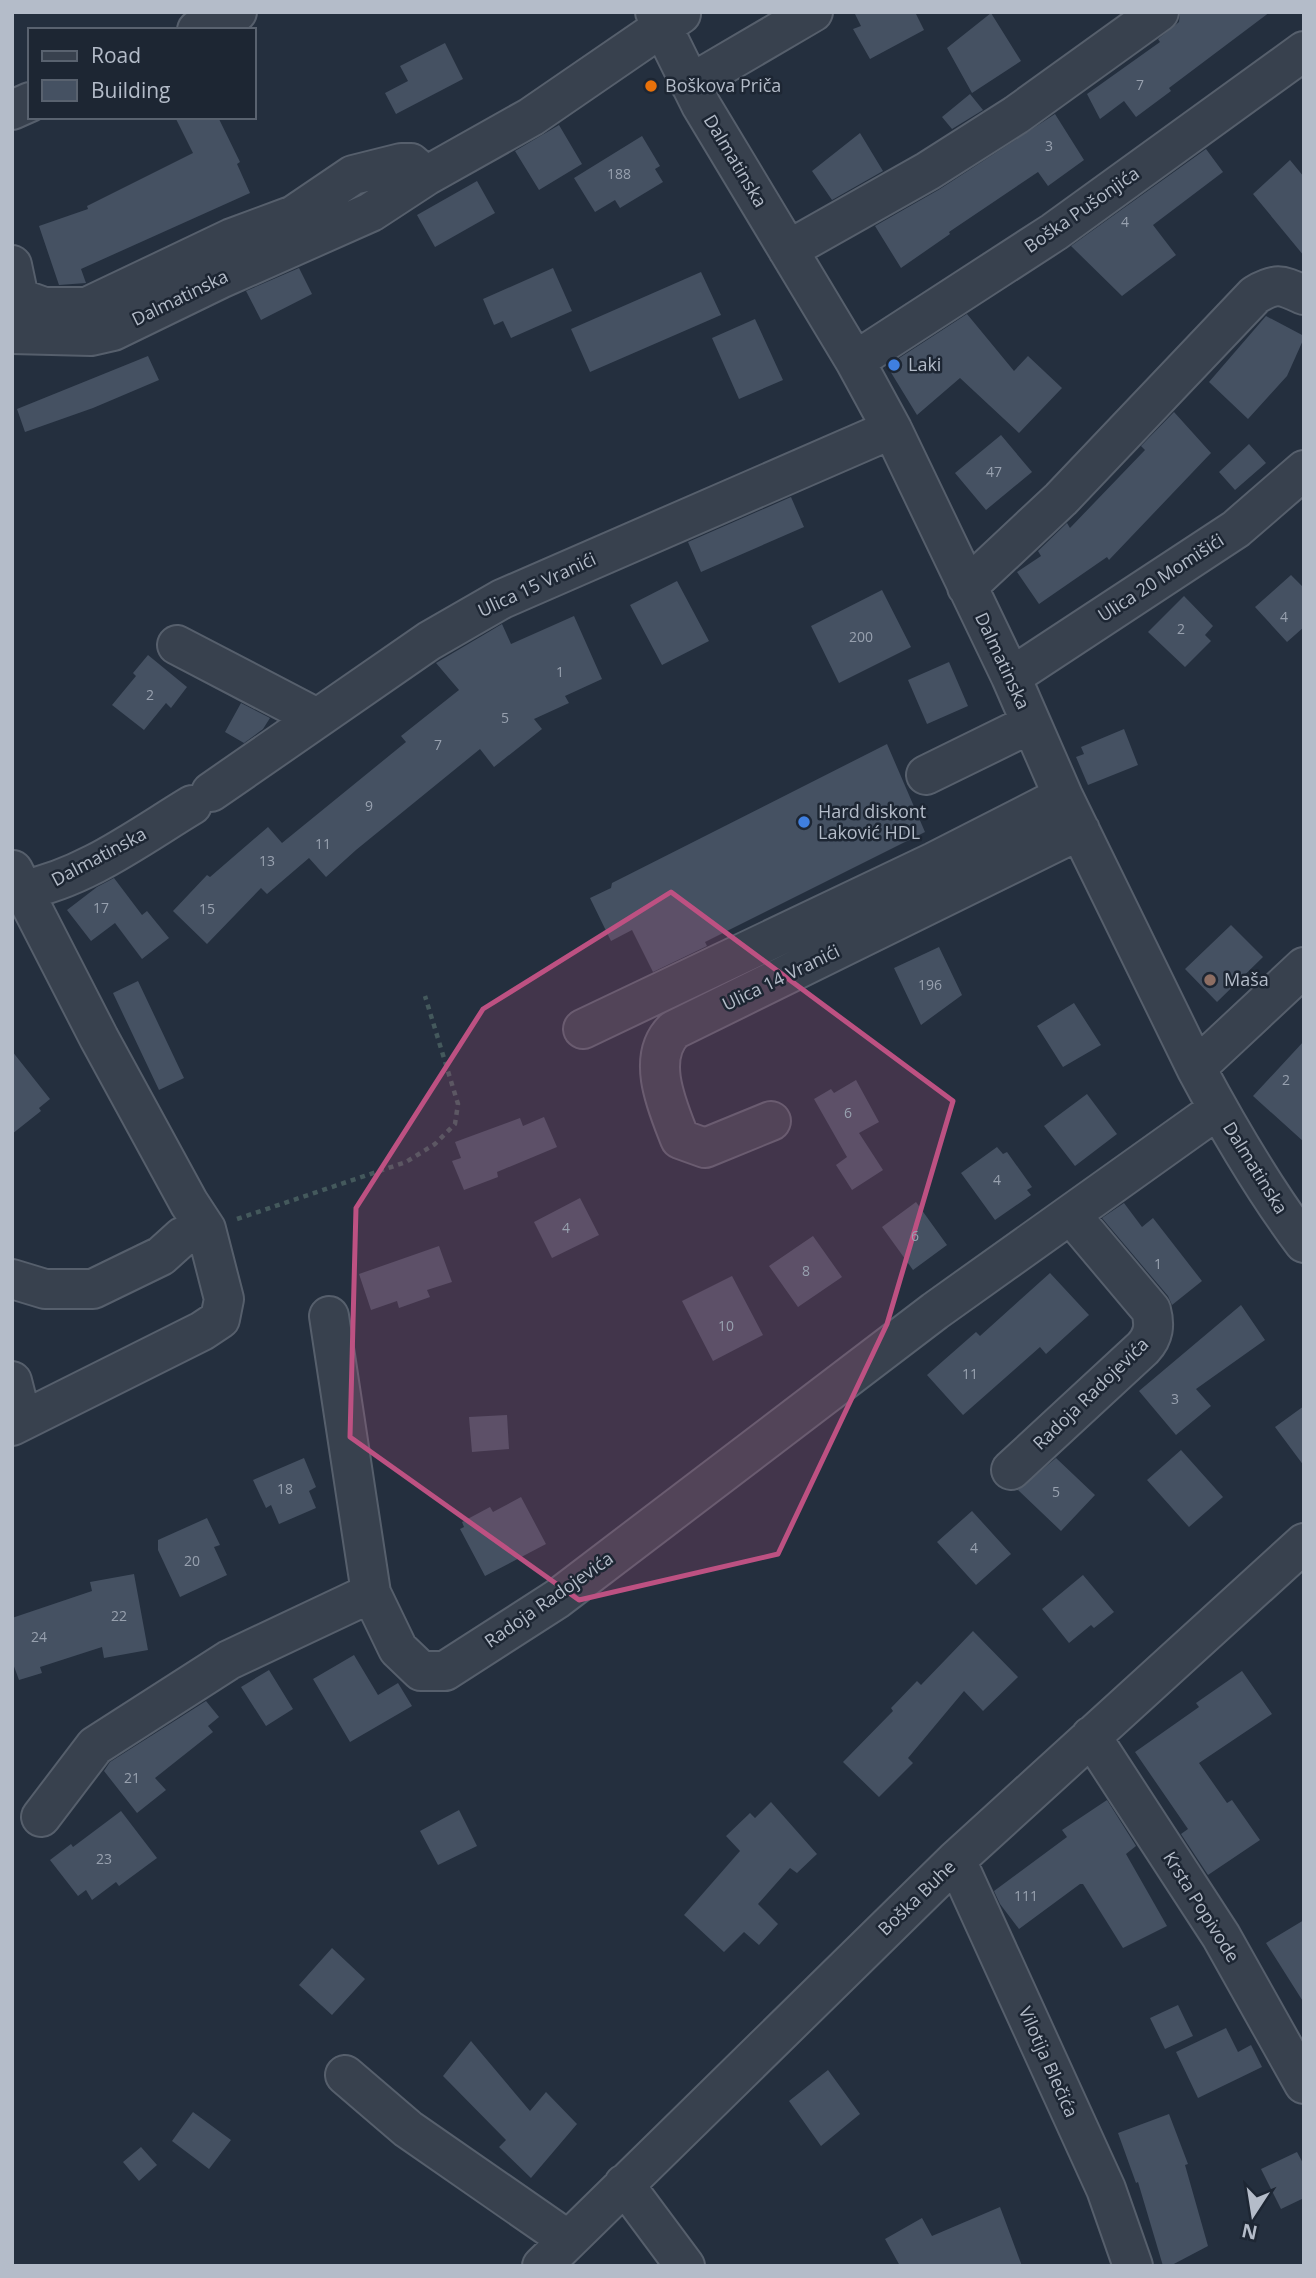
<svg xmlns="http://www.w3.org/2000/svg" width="1316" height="2278" font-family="'Open Sans',sans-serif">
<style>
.building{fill:#455162}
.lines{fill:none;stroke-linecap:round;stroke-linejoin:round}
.minor-casing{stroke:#565f6c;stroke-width:42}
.path{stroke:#44595c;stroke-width:4.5;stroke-dasharray:5 5;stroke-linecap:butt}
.minor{stroke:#38414e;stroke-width:38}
.marked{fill:#bd5182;fill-opacity:0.2;stroke:#bd5182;stroke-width:5;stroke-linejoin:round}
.food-dot{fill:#e8710a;stroke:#1d2633;stroke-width:2.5}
.shop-dot{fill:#3f7fe0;stroke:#1d2633;stroke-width:2.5}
.education-dot{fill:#8d6e63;stroke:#1d2633;stroke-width:2.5}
.labels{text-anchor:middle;stroke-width:5;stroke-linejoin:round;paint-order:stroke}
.number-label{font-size:14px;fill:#98a1af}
.poi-label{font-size:18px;fill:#b4bcc9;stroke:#1d2633;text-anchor:start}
.street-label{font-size:18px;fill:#b4bcc9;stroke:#1d2633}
</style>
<rect width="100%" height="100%" fill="#242f3e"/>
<path class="building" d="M 854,12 L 915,12 L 924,30 L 870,59 L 853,29 L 861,26 Z
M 1180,12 L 1270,12 L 1169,88 L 1171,91 L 1136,117 L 1124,101 L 1100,119 L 1087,94 L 1160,42 L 1158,39 L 1179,22 Z
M 991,13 L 1021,61 L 972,93 L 947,48 Z
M 445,43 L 463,79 L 396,114 L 385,93 L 408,81 L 400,66 Z
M 970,94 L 983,110 L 952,129 L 942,117 Z
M 1055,114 L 1084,160 L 1048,186 L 1038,172 L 949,232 L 950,234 L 901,268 L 875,226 L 940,189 Z
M 175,117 L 218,117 L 240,162 L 237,164 L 250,193 L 81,269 L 86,283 L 59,285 L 39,226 L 88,209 L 87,206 L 193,153 Z
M 559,125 L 582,164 L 539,190 L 515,151 Z
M 860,133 L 883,171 L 832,200 L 812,171 Z
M 642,136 L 660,166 L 655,169 L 663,182 L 620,208 L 615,200 L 595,212 L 574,178 Z
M 1206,149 L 1223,172 L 1153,225 L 1176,255 L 1122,296 L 1071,246 Z
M 1290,160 L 1304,177 L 1304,256 L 1253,194 Z
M 477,181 L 495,213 L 435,247 L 417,215 Z
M 299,268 L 312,294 L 261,320 L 246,291 Z
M 553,268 L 572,311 L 511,338 L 503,321 L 494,325 L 483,299 Z
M 701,272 L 721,315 L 590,372 L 571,329 Z
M 967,314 L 1014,371 L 1028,356 L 1062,388 L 1019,433 L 960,378 L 917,415 L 887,366 Z
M 1266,316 L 1304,336 L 1304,338 L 1287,376 L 1248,419 L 1209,382 Z
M 755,319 L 783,380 L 739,399 L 712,338 Z
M 148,356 L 159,380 L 93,408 L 25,432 L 17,409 Z
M 1174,412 L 1211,453 L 1109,560 L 1107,557 L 1039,604 L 1017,572 L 1041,556 L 1038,551 L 1067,523 L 1070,528 L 1145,450 L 1141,446 Z
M 1001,435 L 1032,472 L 986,510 L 955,473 Z
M 1249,444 L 1266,463 L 1235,490 L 1219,472 Z
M 791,497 L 804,527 L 701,572 L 688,542 Z
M 1291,575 L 1304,588 L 1304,627 L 1287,642 L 1255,607 Z
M 677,581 L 709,641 L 662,665 L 630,605 Z
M 882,590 L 911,647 L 839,683 L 811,626 Z
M 1184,596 L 1213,626 L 1205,635 L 1211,641 L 1185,667 L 1148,632 Z
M 574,616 L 602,679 L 565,696 L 569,703 L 534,719 L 542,729 L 494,767 L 480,749 L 356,850 L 326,877 L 309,858 L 267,894 L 261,888 L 207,944 L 173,911 L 207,875 L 210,877 L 268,827 L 282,843 L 406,742 L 401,736 L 459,690 L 436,663 L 502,624 L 511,644 Z
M 148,655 L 187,687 L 171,708 L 166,703 L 144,730 L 112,705 L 136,676 L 133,673 Z
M 949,662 L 968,706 L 927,724 L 908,680 Z
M 241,703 L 270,718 L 263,729 L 244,743 L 225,732 Z
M 1124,729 L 1138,765 L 1088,785 L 1076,757 L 1084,754 L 1081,747 Z
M 887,744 L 925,832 L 705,942 L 707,946 L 653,972 L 632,930 L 611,941 L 590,898 L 611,888 L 612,883 Z
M 114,878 L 142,915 L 147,911 L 169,938 L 142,959 L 115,923 L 91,941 L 67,910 L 97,887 Z
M 1231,925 L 1263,957 L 1217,1002 L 1185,969 Z
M 939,947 L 962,995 L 921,1025 L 894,968 Z
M 138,981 L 184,1078 L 159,1090 L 113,993 Z
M 1074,1003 L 1101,1045 L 1063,1067 L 1037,1026 Z
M 1304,1041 L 1304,1142 L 1253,1096 Z
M 12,1051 L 50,1099 L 39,1108 L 41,1111 L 12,1134 Z
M 856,1080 L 879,1122 L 859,1133 L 883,1170 L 852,1190 L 836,1165 L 847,1157 L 814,1099 L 831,1089 L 834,1093 Z
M 1087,1094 L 1117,1134 L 1075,1166 L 1044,1126 Z
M 544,1117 L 557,1147 L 497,1172 L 498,1177 L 464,1190 L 452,1161 L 461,1158 L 455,1142 L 520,1118 L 523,1126 Z
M 997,1147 L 1003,1154 L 1007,1152 L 1032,1187 L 1027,1190 L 1031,1195 L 995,1220 L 961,1173 Z
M 580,1198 L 599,1235 L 552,1258 L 534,1222 Z
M 916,1202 L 947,1245 L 913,1270 L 882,1227 Z
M 1124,1203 L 1142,1227 L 1153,1218 L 1202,1281 L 1172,1305 L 1168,1296 L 1102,1218 Z
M 813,1236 L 842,1277 L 798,1307 L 769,1266 Z
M 439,1246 L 452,1282 L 427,1290 L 430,1297 L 399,1308 L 397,1301 L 371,1310 L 359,1274 Z
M 1050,1273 L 1089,1315 L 1046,1354 L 1040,1347 L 963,1415 L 927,1375 L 976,1332 L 980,1336 Z
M 732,1276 L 763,1335 L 713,1361 L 682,1301 Z
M 1241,1305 L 1265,1340 L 1196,1389 L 1211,1406 L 1176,1435 L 1139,1391 Z
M 1304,1406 L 1304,1466 L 1275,1427 Z
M 507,1415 L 509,1449 L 472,1452 L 469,1417 Z
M 1181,1450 L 1223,1497 L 1189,1527 L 1147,1480 Z
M 304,1458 L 316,1487 L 309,1491 L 316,1508 L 279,1524 L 271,1505 L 266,1508 L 253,1480 Z
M 1056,1458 L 1095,1495 L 1061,1531 L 1018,1490 Z
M 521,1497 L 546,1544 L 485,1576 L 460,1529 L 464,1527 L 462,1522 L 490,1507 L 493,1512 Z
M 972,1511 L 1011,1554 L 976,1585 L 937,1542 Z
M 207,1518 L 220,1545 L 214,1547 L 227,1575 L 180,1597 L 158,1550 L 158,1540 Z
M 134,1574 L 148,1650 L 104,1658 L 102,1647 L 40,1667 L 42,1673 L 19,1680 L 12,1661 L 12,1618 L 92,1591 L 90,1582 Z
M 1083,1575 L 1114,1612 L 1094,1628 L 1091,1625 L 1069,1643 L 1042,1609 Z
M 973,1631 L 1018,1677 L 983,1711 L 964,1691 L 908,1758 L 913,1763 L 879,1797 L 843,1762 L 893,1711 L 891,1708 L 917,1681 L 921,1685 Z
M 354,1655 L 378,1695 L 398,1683 L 412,1706 L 350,1742 L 313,1679 Z
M 269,1670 L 293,1709 L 266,1726 L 241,1687 Z
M 1242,1671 L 1272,1714 L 1199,1763 L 1227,1803 L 1232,1800 L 1260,1840 L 1208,1875 L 1181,1834 L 1188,1829 L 1135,1752 L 1199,1707 L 1196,1703 Z
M 206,1701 L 219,1717 L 208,1726 L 213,1732 L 155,1778 L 166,1790 L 137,1813 L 104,1771 L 110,1762 Z
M 1107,1800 L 1136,1846 L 1126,1854 L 1167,1926 L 1123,1948 L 1083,1884 L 1080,1884 L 1019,1929 L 1000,1904 L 994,1891 L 1067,1837 L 1062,1830 Z
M 771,1802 L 817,1854 L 797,1873 L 790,1868 L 758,1904 L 778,1924 L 759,1945 L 744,1932 L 724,1952 L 684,1915 L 740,1851 L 726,1836 L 750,1813 L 755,1818 Z
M 459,1810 L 477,1846 L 438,1865 L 420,1831 Z
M 121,1811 L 157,1858 L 119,1886 L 116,1882 L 92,1900 L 86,1890 L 78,1896 L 50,1860 L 71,1844 L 73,1847 Z
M 1304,1920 L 1304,2003 L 1266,1943 Z
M 332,1948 L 365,1979 L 332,2015 L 299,1985 Z
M 1178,2005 L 1193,2036 L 1165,2049 L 1150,2018 Z
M 1226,2028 L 1238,2052 L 1251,2045 L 1262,2067 L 1198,2098 L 1176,2052 Z
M 471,2041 L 530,2111 L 546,2092 L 577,2124 L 531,2178 L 499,2147 L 506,2140 L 443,2076 Z
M 828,2070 L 860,2114 L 821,2146 L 789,2101 Z
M 193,2112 L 231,2140 L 209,2169 L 172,2141 Z
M 1169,2114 L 1188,2164 L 1185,2165 L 1208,2246 L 1170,2266 L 1163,2266 L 1138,2182 L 1136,2183 L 1118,2133 Z
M 141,2147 L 157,2165 L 139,2181 L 123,2162 Z
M 1297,2152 L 1304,2165 L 1304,2198 L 1281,2209 L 1261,2169 Z
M 1000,2207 L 1022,2266 L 900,2266 L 885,2239 L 922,2218 L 932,2236 Z"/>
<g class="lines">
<g class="minor-casing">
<path id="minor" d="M 655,12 L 701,105 L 855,361 L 892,429 L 1011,677 L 1063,796 L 1196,1068 C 1228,1128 1263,1188 1304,1243
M 197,30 L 237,12
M 690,84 L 813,12
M 12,110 L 30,102
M 788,250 L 928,171 L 1016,115 L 1159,12
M 12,265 L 19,298 L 44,307 L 87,307 L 232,238 L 294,215 L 353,175 L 401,163 L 411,163 L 426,176
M 12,334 L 91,336 L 113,331 L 220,279 L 371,212 L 426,176 L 531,117 L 681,14
M 855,361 L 1054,232 L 1304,51
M 967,587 L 1061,499 L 1255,295 C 1277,282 1281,285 1304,295
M 177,645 L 317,718
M 1011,677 L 1236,529 L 1304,470
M 926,775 L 1030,724
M 211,792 L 429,641 L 502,599 L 892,429
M 13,870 L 23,890 C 85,878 139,837 192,805
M 583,1029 L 934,862 L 1063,796
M 1196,1068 L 1304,967
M 771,1121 L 705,1148 L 680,1139 C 668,1108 645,1058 674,1030 L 1080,830
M 12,1279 L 45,1289 L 93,1289 L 161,1256 L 182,1237 L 206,1229
M 329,1316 L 371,1593
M 12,1381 L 22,1420
M 12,1426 L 202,1331 L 220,1319 L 224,1299 L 206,1229 L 189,1203 L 99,1038 L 23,890
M 1011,1470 L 1143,1348 C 1154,1336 1155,1325 1151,1310 L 1071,1215
M 1091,1736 L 1221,1936 L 1304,2084
M 41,1817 L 95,1746 L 229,1660 L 371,1593 L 398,1649 L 421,1671 L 445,1671 L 557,1599 L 935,1311 L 1218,1109
M 956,1860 L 1106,2189 L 1133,2266
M 345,2075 L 408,2129 L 568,2240
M 624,2184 L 685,2266
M 542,2266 L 956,1860 L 1304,1543"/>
</g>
<path class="path" d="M 237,1219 L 406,1162 L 435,1144 L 455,1124 L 458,1104 L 425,996"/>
<use href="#minor" class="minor"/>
</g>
<path class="marked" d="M 671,892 L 953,1101 L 887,1324 L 778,1554 L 579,1600 L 350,1437 L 356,1208 L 483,1009 Z"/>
<circle class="food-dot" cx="651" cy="86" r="7"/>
<g class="shop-dot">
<circle cx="894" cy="365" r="7"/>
<circle cx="804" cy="822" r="7"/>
</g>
<circle class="education-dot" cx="1210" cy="980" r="7"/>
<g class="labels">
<g class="number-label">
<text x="1140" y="90">7</text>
<text x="1049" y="151">3</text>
<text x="619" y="179">188</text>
<text x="1125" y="227">4</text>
<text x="994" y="477">47</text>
<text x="1284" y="622">4</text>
<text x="1181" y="634">2</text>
<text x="861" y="642">200</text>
<text x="560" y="677">1</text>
<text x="150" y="700">2</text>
<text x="505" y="723">5</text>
<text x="438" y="750">7</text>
<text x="369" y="811">9</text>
<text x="323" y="849">11</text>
<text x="267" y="866">13</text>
<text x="101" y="913">17</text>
<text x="207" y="914">15</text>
<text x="930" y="990">196</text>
<text x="1286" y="1085">2</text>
<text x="848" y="1118">6</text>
<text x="997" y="1185">4</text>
<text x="566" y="1233">4</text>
<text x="915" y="1241">6</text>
<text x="1158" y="1269">1</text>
<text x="806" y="1276">8</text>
<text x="726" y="1331">10</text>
<text x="970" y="1379">11</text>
<text x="1175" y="1404">3</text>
<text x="285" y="1494">18</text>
<text x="1056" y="1497">5</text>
<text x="974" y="1553">4</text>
<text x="192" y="1566">20</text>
<text x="119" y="1621">22</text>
<text x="39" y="1642">24</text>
<text x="132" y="1783">21</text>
<text x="104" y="1864">23</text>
<text x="1026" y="1901">111</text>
</g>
<g class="poi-label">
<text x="665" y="92">Boškova Priča</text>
<text x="908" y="371">Laki</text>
<text x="818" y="818">Hard diskont<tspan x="818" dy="21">Laković HDL</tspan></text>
<text x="1224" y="986">Maša</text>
</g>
<g class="street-label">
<text transform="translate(735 161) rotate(59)" y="6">Dalmatinska</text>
<text transform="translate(1082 210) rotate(-35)" y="6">Boška Pušonjića</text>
<text transform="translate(180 298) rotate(-26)" y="6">Dalmatinska</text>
<text transform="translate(1161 578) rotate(-33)" y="6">Ulica 20 Momišići</text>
<text transform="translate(537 585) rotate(-25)" y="6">Ulica 15 Vranići</text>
<text transform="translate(1002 661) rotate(65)" y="6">Dalmatinska</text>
<text transform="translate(99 857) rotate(-28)" y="6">Dalmatinska</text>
<text transform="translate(781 978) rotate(-26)" y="6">Ulica 14 Vranići</text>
<text transform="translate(1255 1168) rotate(58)" y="6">Dalmatinska</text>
<text transform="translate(1091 1394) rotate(-44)" y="6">Radoja Radojevića</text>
<text transform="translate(549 1600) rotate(-35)" y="6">Radoja Radojevića</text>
<text transform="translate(917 1898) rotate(-44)" y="6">Boška Buhe</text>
<text transform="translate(1201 1907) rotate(58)" y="6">Krsta Popivode</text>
<text transform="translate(1048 2062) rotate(66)" y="6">Vilotija Blečića</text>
</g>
</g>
<rect width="1316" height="2278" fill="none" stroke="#b4bcc9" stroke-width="28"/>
<rect x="28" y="28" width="228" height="91" fill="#1d2633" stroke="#59626f" stroke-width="2"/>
<rect x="42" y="51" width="35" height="10" fill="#38414e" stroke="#59626f" stroke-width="2"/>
<text x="91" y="63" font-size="21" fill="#b4bcc9">Road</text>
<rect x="42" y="80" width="35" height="21" fill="#455162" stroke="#59626f" stroke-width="2"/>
<text x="91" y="98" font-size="21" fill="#b4bcc9">Building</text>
<g transform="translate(1253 2215) rotate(192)" stroke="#1d2633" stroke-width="5" paint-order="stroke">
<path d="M0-5L12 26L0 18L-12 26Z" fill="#b4bcc9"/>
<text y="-10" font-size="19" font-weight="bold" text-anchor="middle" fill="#b4bcc9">N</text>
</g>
</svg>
